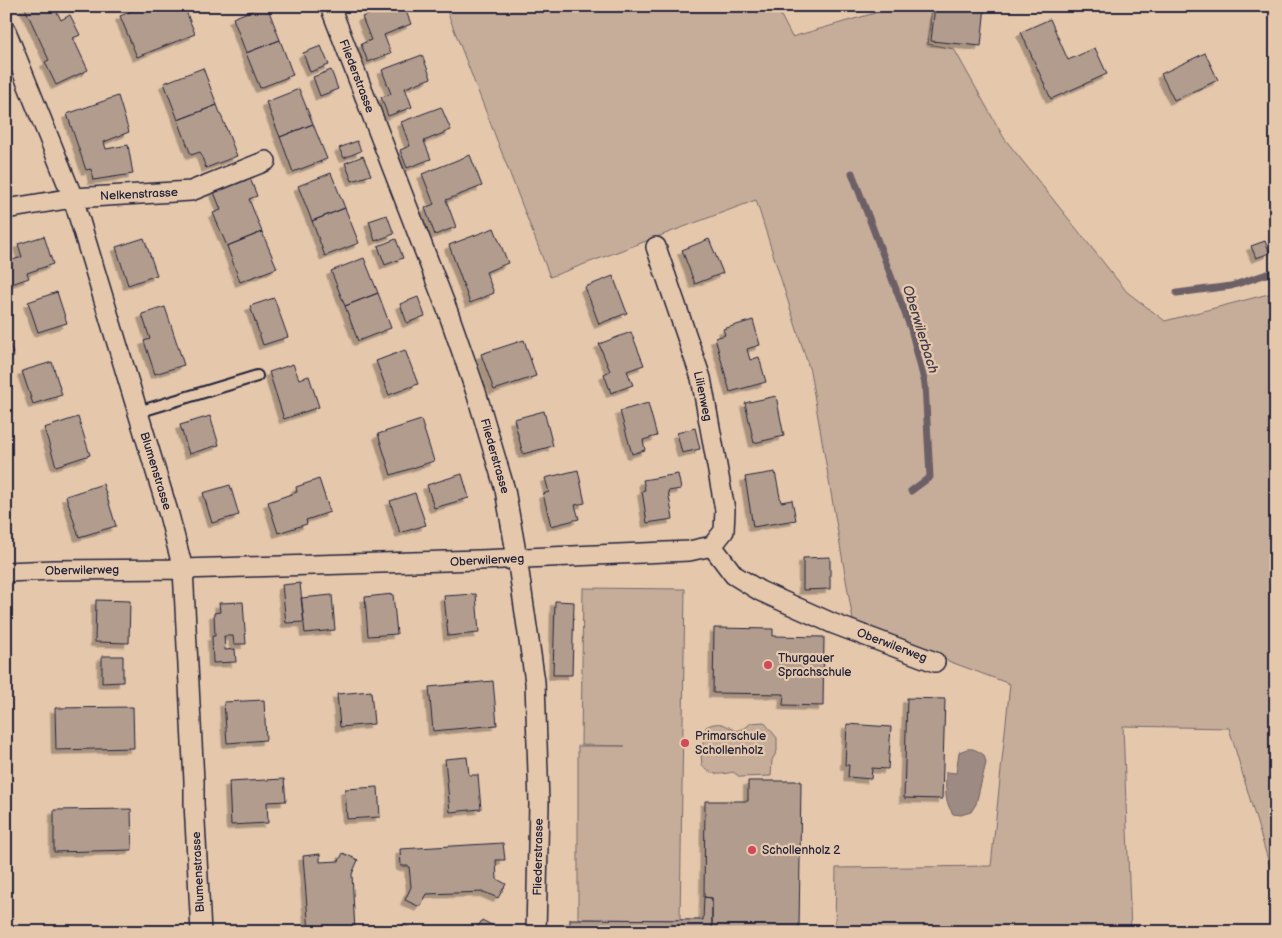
<svg xmlns="http://www.w3.org/2000/svg" width="1282" height="938" font-family="'Balsamiq Sans',sans-serif">
<style>
.green{fill:#c6ad9a;stroke:#74686a}
.water{fill:#9d8a82;stroke:#6c6066}
.lines{fill:none;stroke-linecap:round;stroke-linejoin:round}
.stream{stroke:#6c6066;stroke-width:7}
.building{fill:#b29c8e;stroke:#22223b;filter:url(#shadow)}
.service-casing{stroke:#22223b;stroke-width:14}
.minor-casing{stroke:#22223b;stroke-width:22}
.service{stroke:#e5c8ac;stroke-width:10}
.minor{stroke:#e5c8ac;stroke-width:19}
.poi-dot{fill:#d1495b;stroke:#e5c8ac;stroke-width:2}
.labels{text-anchor:middle;stroke-width:4.5;stroke-linejoin:round;paint-order:stroke}
.street-label{font-size:12px;fill:#22223b;stroke:#e5c8ac}
.poi-label{font-size:12px;fill:#22223b;stroke:#e5c8ac;text-anchor:start}
.water-label{font-size:14px;font-style:italic;fill:#413c4d;stroke:#e5c8ac}
</style>
<defs>
<filter id="shadow"><feDropShadow dx="-4.5" dy="4.5" stdDeviation="0" flood-color="#0004"/></filter>
</defs>
<rect width="100%" height="100%" fill="#e5c8ac"/>
<filter id="ink" filterUnits="userSpaceOnUse"><feTurbulence type="fractalNoise" baseFrequency=".02" numOctaves="2"/><feDisplacementMap in="SourceGraphic" scale="10" xChannelSelector="R" yChannelSelector="G"/><feConvolveMatrix kernelMatrix="1 2 1 2 8 2 1 2 1" color-interpolation-filters="sRGB"/></filter>
<g filter="url(#ink)">
<path class="green" d="M 445,6 L 776,6 L 792,37 L 875,13 L 873,6 L 932,6 L 928,44 L 954,49 L 1004,138 L 1127,292 L 1165,321 L 1276,292 L 1276,887 L 1229,728 L 1123,726 L 1131,932 L 835,932 L 836,868 L 991,866 L 1010,684 L 854,626 L 810,371 L 756,200 L 550,277 Z
M 583,588 L 685,589 L 680,920 L 578,919 L 578,746 L 625,746 L 581,745 Z
M 764,722 L 777,738 L 777,751 L 772,760 L 771,776 L 740,777 L 733,772 C 719,775 713,776 702,766 L 701,753 L 706,727 C 720,720 724,725 737,731 L 745,728 L 751,723 Z"/>
<path class="water" d="M 967,749 C 974,748 978,751 984,755 L 986,763 L 976,804 L 971,812 L 961,815 L 953,814 C 943,799 946,789 946,772 L 956,773 L 959,752 Z"/>
<g class="lines">
<path class="stream" d="M 852,173 L 911,329 L 925,384 L 930,477 L 911,491
M 1177,293 L 1231,286 L 1276,271"/>
</g>
<path class="building" d="M 24,6 L 54,6 L 61,20 L 70,15 L 80,35 L 73,38 L 88,70 L 56,85 L 45,62 L 49,60 Z
M 139,6 L 184,6 L 195,34 L 137,57 L 120,16 L 139,8 Z
M 262,6 L 267,6 L 280,40 L 246,53 L 233,18 Z
M 388,6 L 404,6 L 411,24 L 384,35 L 391,53 L 368,62 L 361,44 L 371,40 L 362,17 Z
M 935,6 L 985,6 L 981,46 L 931,41 Z
M 1050,19 L 1068,60 L 1095,48 L 1107,74 L 1051,99 L 1021,32 Z
M 280,40 L 293,75 L 260,88 L 246,53 Z
M 321,46 L 329,65 L 310,72 L 303,53 Z
M 1205,53 L 1218,80 L 1174,100 L 1161,74 Z
M 422,55 L 431,78 L 405,88 L 412,107 L 388,116 L 381,97 L 391,94 L 382,70 Z
M 203,68 L 217,105 L 178,120 L 164,83 Z
M 331,70 L 338,89 L 320,96 L 313,77 Z
M 299,89 L 313,124 L 280,137 L 266,102 Z
M 118,96 L 129,132 L 104,142 L 106,149 L 128,145 L 133,174 L 93,180 L 91,169 L 86,170 L 67,114 Z
M 217,105 L 237,156 L 206,168 L 200,152 L 191,155 L 178,120 Z
M 441,107 L 451,130 L 424,141 L 431,159 L 407,168 L 400,150 L 410,146 L 401,122 Z
M 313,124 L 327,159 L 293,172 L 280,137 Z
M 357,141 L 361,151 L 344,158 L 339,148 Z
M 470,155 L 482,186 L 446,200 L 456,227 L 435,235 L 425,208 L 434,204 L 422,174 Z
M 363,156 L 371,175 L 352,181 L 345,163 Z
M 331,173 L 345,208 L 312,221 L 298,186 Z
M 250,178 L 257,196 L 249,199 L 262,232 L 227,246 L 213,213 L 221,210 L 214,192 Z
M 345,208 L 359,243 L 325,256 L 312,221 Z
M 387,215 L 394,234 L 375,241 L 369,221 Z
M 494,228 L 508,263 L 486,272 L 494,293 L 470,303 L 449,245 Z
M 262,232 L 277,268 L 240,282 L 227,246 Z
M 44,236 L 53,264 L 27,273 L 29,278 L 9,285 L 6,277 L 6,262 L 22,257 L 18,244 Z
M 144,238 L 157,275 L 128,285 L 116,247 Z
M 396,239 L 403,258 L 385,265 L 378,246 Z
M 709,239 L 723,273 L 695,284 L 682,250 Z
M 1265,241 L 1270,253 L 1256,258 L 1251,246 Z
M 364,258 L 378,293 L 345,306 L 331,271 Z
M 613,276 L 627,313 L 599,324 L 585,287 Z
M 57,292 L 67,323 L 38,332 L 28,302 Z
M 378,293 L 391,328 L 358,341 L 345,306 Z
M 418,297 L 425,316 L 407,323 L 400,304 Z
M 274,298 L 288,337 L 263,345 L 250,306 Z
M 165,307 L 184,365 L 155,374 L 144,341 L 150,339 L 142,314 Z
M 753,320 L 760,345 L 747,349 L 750,360 L 759,357 L 766,382 L 730,392 L 715,338 L 725,335 L 723,329 Z
M 631,332 L 644,365 L 627,371 L 633,385 L 611,393 L 604,374 L 610,371 L 599,344 Z
M 6,333 L 14,357 L 6,359 Z
M 524,340 L 536,376 L 494,390 L 481,354 Z
M 405,350 L 418,384 L 389,395 L 376,361 Z
M 52,362 L 62,395 L 33,404 L 22,371 Z
M 293,364 L 299,379 L 309,376 L 319,407 L 284,419 L 269,372 Z
M 776,396 L 784,436 L 754,443 L 745,403 Z
M 648,403 L 657,436 L 643,440 L 645,450 L 632,454 L 620,411 Z
M 544,411 L 553,446 L 523,454 L 514,419 Z
M 210,416 L 219,445 L 189,454 L 180,425 Z
M 78,417 L 90,455 L 56,466 L 44,428 Z
M 421,420 L 434,461 L 391,475 L 378,434 Z
M 695,428 L 700,449 L 682,453 L 677,433 Z
M 578,470 L 585,503 L 575,505 L 579,519 L 551,526 L 543,494 L 549,492 L 545,478 Z
M 775,472 L 781,502 L 792,500 L 796,520 L 753,527 L 745,477 Z
M 462,474 L 469,498 L 434,508 L 427,485 Z
M 678,474 L 681,489 L 668,491 L 673,519 L 647,523 L 642,491 L 645,490 L 643,480 Z
M 319,479 L 330,512 L 306,520 L 307,524 L 278,533 L 268,502 L 297,492 L 296,487 Z
M 103,484 L 116,526 L 79,537 L 66,496 Z
M 230,485 L 239,515 L 212,523 L 203,493 Z
M 415,493 L 426,525 L 400,533 L 390,501 Z
M 830,557 L 830,589 L 803,590 L 803,558 Z
M 300,583 L 304,622 L 286,623 L 282,585 Z
M 393,594 L 397,634 L 368,636 L 365,597 Z
M 476,594 L 479,633 L 448,636 L 444,596 Z
M 332,595 L 335,630 L 305,633 L 301,598 Z
M 96,600 L 130,601 L 129,643 L 95,642 Z
M 555,601 L 574,602 L 572,675 L 553,675 Z
M 243,602 L 246,644 L 234,644 L 233,636 L 224,636 L 225,650 L 235,649 L 236,662 L 213,663 L 212,636 L 215,636 L 214,613 L 220,612 L 219,603 Z
M 714,628 L 773,629 L 773,636 L 824,637 L 823,706 L 783,705 L 784,694 L 713,693 Z
M 102,656 L 123,656 L 123,682 L 102,683 Z
M 493,681 L 497,725 L 433,731 L 429,687 Z
M 371,691 L 374,724 L 340,727 L 337,694 Z
M 907,698 L 945,699 L 942,799 L 904,798 Z
M 264,700 L 266,740 L 227,743 L 224,702 Z
M 133,707 L 134,748 L 56,750 L 55,708 Z
M 847,724 L 891,727 L 888,769 L 872,768 L 871,779 L 848,777 L 849,765 L 845,765 Z
M 467,757 L 469,775 L 478,775 L 481,809 L 450,812 L 445,759 Z
M 284,779 L 286,801 L 267,802 L 268,823 L 231,825 L 229,782 Z
M 748,781 L 801,781 L 799,932 L 712,932 L 712,898 L 704,897 L 705,801 L 748,801 Z
M 378,787 L 380,817 L 347,819 L 345,789 Z
M 131,809 L 132,850 L 54,852 L 54,810 Z
M 503,843 L 505,860 L 496,860 L 497,879 L 506,884 L 498,898 L 484,892 L 427,894 L 420,907 L 405,900 L 411,887 L 409,866 L 401,866 L 400,849 Z
M 343,853 L 358,860 L 352,874 L 355,931 L 357,932 L 309,932 L 303,856 L 320,854 L 320,862 L 339,861 Z
M 704,897 L 712,898 L 712,932 L 570,932 L 570,919 L 703,920 Z
M 482,920 L 497,928 L 495,932 L 475,932 Z
M 403,924 L 417,932 L 429,932 L 399,932 Z
M 272,928 L 273,932 L 229,932 L 229,930 Z"/>
<g class="lines">
<g class="service-casing">
<path id="service" d="M 138,412 L 257,376"/>
</g>
<g class="minor-casing">
<path id="minor" d="M 330,6 L 448,312 L 476,392 L 505,490 L 517,558 L 535,682 L 539,804 L 536,932
M 6,31 L 73,198 L 169,515 L 183,569 L 194,781 L 194,803 L 201,932
M 6,209 L 73,198 L 191,191 L 266,161
M 656,247 L 701,378 L 725,510 L 724,531 L 712,546
M 712,546 L 734,575 L 760,591 L 834,624 L 935,662
M 6,572 L 54,570 L 183,569 L 479,560 L 689,551 L 712,546"/>
</g>
<use href="#service" class="service"/>
<use href="#minor" class="minor"/>
</g>
</g>
<g class="poi-dot">
<circle cx="768" cy="665" r="5"/>
<circle cx="685" cy="743" r="5"/>
<circle cx="752" cy="850" r="5"/>
</g>
<g class="labels">
<g class="street-label">
<text transform="translate(357 76) rotate(69)" y="4">Fliederstrasse</text>
<text transform="translate(139 194) rotate(-3)" y="4">Nelkenstrasse</text>
<text transform="translate(703 396) rotate(78)" y="4">Lilienweg</text>
<text transform="translate(495 456) rotate(74)" y="4">Fliederstrasse</text>
<text transform="translate(156 471) rotate(73)" y="4">Blumenstrasse</text>
<text transform="translate(487 560) rotate(-3)" y="4">Oberwilerweg</text>
<text transform="translate(82 570) rotate(-1)" y="4">Oberwilerweg</text>
<text transform="translate(892 645) rotate(21)" y="4">Oberwilerweg</text>
<text transform="translate(538 857) rotate(-89)" y="4">Fliederstrasse</text>
<text transform="translate(198 872) rotate(-93)" y="4">Blumenstrasse</text>
</g>
<g class="poi-label">
<text x="778" y="662">Thurgauer<tspan x="778" dy="14">Sprachschule</tspan></text>
<text x="695" y="740">Primarschule<tspan x="695" dy="14">Schollenholz</tspan></text>
<text x="762" y="854">Schollenholz 2</text>
</g>
<g class="water-label">
<text transform="translate(921 329) rotate(73)" y="5">Oberwilerbach</text>
</g>
</g>
<rect width="1282" height="938" fill="none" stroke="#e5c8ac" stroke-width="25"/>
<rect x="12" y="12" width="1257" height="913" fill="none" stroke="#22223b" stroke-width="2" filter="url(#ink)"/>
</svg>
